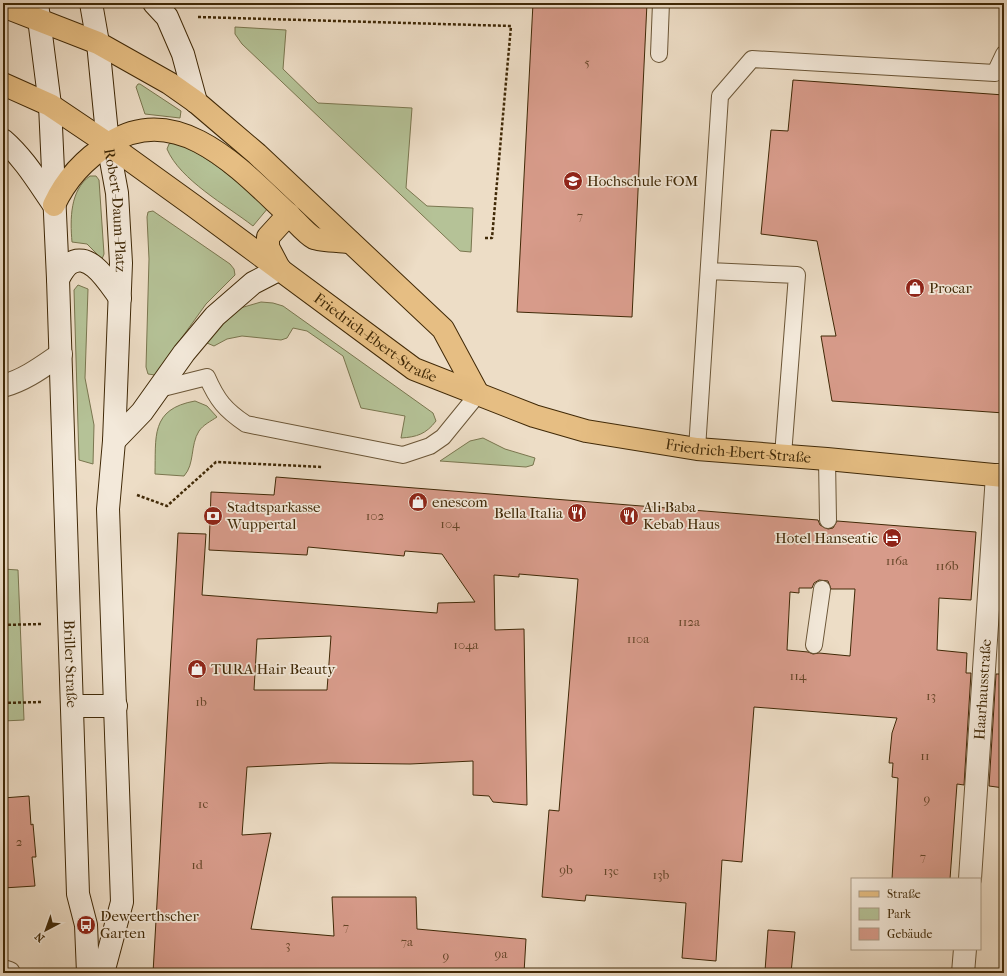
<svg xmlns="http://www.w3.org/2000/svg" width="1007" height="976" font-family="'IM FELL French Canon',serif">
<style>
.green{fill:#b5c297;stroke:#7a764f}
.building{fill:#d79b8a;stroke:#402907;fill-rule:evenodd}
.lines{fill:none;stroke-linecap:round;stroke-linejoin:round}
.service-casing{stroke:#6b5637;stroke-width:18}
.minor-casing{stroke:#6b5637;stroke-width:24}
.secondary-casing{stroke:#402907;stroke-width:24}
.primary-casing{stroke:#402907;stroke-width:24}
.path{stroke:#402907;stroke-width:2.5;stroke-dasharray:3 2;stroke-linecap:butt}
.service{stroke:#f3e9da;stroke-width:16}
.minor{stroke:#f3e9da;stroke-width:22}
.secondary{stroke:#f3e9da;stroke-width:22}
.primary{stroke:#e6be83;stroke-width:22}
.labels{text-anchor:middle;stroke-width:3.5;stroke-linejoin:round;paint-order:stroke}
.number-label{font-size:13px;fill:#664628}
.poi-label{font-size:15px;fill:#402907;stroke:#f3e9da;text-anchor:start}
.street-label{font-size:15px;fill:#402907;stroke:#f3e9da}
</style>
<rect width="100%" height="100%" fill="#edddc6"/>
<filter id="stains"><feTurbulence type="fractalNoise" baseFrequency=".005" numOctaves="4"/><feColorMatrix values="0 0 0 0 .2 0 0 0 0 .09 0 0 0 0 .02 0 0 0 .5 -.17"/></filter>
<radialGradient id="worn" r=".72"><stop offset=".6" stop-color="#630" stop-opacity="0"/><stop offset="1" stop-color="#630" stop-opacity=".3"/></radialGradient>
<path class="green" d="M 235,27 L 286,30 L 283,69 L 318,103 L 412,108 L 406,188 L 427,206 L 473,208 L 471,252 L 460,251 L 242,44 L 235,34 Z
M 138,84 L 140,84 L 181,111 L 180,118 L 145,114 L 136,87 Z
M 174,142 C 210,156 238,183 268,208 L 253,226 C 226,205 180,180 167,149 L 169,144 Z
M 90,176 L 96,176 L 99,180 L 104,254 L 102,259 L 87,244 L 72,242 C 70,219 70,190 90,176 Z
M 153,211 L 230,264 L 234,269 L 235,275 L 206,304 L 155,375 L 148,374 L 146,367 L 149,259 L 147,217 L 148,212 Z
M 78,285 L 88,289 L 85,378 L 94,425 L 93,464 L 79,460 L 74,290 Z
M 261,302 L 273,303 L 283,306 L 433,413 L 436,421 C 426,434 417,437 401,438 L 405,416 L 361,408 L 343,356 L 307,331 L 293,328 L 287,338 L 281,340 L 242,336 L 227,339 L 214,346 L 207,343 L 208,338 L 237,309 Z
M 195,401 L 207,406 L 217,417 C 211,421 203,425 199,431 C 190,445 195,464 184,476 L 155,474 C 156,437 150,409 195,401 Z
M 483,438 L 505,449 L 535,458 L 533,465 L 526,467 L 440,461 L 470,441 Z
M 3,569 L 18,570 L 24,720 L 3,721 Z"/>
<path class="building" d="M 533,3 L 647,3 L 632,317 L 517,312 Z
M 793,80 L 1004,95 L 1004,413 L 832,401 L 821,336 L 836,336 L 817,241 L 761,234 L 771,130 L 788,131 Z
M 276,477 L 818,520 L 820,525 L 828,529 L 833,528 L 837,521 L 976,532 L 971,600 L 939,598 L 937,650 L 967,653 L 966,673 L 971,673 L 964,785 L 957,784 L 950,879 L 892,879 L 898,778 L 892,777 L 893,763 L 889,763 L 892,733 L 897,718 L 754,707 L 742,862 L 722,860 L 716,961 L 682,958 L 686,903 L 586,895 L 585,901 L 542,897 L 549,810 L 559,811 L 578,579 L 519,574 L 519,577 L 494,575 L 495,630 L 524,629 L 527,805 L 493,802 L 489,796 L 473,795 L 473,761 L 410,764 L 330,763 L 247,767 L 242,835 L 271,833 L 251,929 L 334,936 L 332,897 L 416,897 L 417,929 L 526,939 L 524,973 L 153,973 L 178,533 L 206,534 L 202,595 L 437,613 L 438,603 L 475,602 L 442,554 L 405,551 L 404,556 L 308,547 L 307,555 L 209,550 L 211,492 L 274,495 ZM 819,580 L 828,581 L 831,589 L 855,589 L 850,656 L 819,653 L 813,654 L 808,652 L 787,650 L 790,592 L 799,593 L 799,588 L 812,588 L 814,583 ZM 331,636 L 327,690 L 254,690 L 257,639 Z
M 996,674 L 1004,674 L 1004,788 L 989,786 Z
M 29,796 L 31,825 L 33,824 L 36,857 L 32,857 L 35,886 L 3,888 L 3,798 Z
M 768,930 L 795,932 L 791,973 L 765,971 Z"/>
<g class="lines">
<g class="service-casing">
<path id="service" d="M 659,54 L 661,3
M 709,271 L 797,275 L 783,455
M 159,389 L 207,377 C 217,400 225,410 246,424 L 403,455 L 430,446 L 443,437 L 478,394
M 697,449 L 720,96 L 752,59 L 995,73 L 1004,54
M 827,459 L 828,520
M 814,645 L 822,589"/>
</g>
<g class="minor-casing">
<g id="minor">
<path d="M 3,386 C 25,380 42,367 61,354"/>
<path id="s1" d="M 970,879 L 997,475"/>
<path d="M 3,971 L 9,973"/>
<path d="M 963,973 L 965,949"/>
</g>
</g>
<g class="secondary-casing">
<g id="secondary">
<path id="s2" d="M 37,3 L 50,105 L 58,279 L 78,894 L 86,925 L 88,973"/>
<path id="s3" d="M 91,3 L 98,43 L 108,144 L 117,193 L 121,263 L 114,441 L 108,509 L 122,902 L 103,973"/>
<path d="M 154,3 L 167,17 L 183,54 L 196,102"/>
<path d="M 3,140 C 24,158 38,182 54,205"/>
<path d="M 58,279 C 61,274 64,268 69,264 C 90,249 110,285 120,298"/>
<path d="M 114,441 L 142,412 L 184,353 L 215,316 L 253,283 L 280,269"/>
<path d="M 73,706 L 116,706"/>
</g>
</g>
<g class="primary-casing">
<g id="primary">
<path d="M 3,6 L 98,43 L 169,83 L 196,102 L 257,154 L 443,329 L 478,394"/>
<path id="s4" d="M 3,84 L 50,105 L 108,144 L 194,206 L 414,369 L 534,416 L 586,431 L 697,449 L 827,459 L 1004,476"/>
<path d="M 54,205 C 66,179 86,158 110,143 C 178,100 241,170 287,213 C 294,219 306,234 314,238 C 321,241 341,241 350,242"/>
<path d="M 279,268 L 268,247 L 268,237 L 289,214"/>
</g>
</g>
<path class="path" d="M 198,17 L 511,26 L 492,238 L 483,238
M 137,495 L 167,506 L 216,462 L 323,467
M 3,625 L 42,624
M 3,703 L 42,702"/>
<use href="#service" class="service"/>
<use href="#minor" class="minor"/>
<use href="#secondary" class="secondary"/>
<use href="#primary" class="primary"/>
</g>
<defs>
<g id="university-disc" transform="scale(1)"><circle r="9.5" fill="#8f2418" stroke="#f3e9da"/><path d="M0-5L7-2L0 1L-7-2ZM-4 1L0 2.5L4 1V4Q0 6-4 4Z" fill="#fff"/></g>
<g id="shop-disc" transform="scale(1)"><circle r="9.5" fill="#8f2418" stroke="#f3e9da"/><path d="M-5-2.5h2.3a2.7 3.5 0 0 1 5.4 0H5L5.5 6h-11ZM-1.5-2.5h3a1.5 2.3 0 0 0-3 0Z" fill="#fff"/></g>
<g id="restaurant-disc" transform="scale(1)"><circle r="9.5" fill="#8f2418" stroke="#f3e9da"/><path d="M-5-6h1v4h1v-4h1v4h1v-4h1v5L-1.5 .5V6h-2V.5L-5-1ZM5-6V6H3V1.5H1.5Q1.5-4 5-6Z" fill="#fff"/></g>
<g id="bank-disc" transform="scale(1)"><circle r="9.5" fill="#8f2418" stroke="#f3e9da"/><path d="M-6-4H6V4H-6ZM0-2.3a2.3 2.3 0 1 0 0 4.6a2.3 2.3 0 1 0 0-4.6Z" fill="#fff"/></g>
<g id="hotel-disc" transform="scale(1)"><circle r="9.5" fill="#8f2418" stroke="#f3e9da"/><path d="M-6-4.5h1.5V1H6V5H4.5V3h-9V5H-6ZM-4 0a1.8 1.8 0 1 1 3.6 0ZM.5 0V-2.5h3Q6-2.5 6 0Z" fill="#fff"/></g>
<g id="bus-disc" transform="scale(1)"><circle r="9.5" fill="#8f2418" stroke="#f3e9da"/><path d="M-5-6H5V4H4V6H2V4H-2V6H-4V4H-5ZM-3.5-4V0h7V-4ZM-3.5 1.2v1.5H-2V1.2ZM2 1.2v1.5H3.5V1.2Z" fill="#fff"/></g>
</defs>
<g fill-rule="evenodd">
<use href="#university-disc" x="573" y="181"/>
<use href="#shop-disc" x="915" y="288"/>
<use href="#shop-disc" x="418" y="502"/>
<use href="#restaurant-disc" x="577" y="513"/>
<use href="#bank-disc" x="213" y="516"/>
<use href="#restaurant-disc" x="629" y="516"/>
<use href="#hotel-disc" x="892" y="538"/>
<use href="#shop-disc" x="197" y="669"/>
<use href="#bus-disc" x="86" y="925"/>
</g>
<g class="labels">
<g class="number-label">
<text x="587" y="67">5</text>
<text x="580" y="220">7</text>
<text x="375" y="520">102</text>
<text x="450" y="528">104</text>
<text x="897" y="565">116a</text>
<text x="947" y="570">116b</text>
<text x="689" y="626">112a</text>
<text x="638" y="643">110a</text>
<text x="466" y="649">104a</text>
<text x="798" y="680">114</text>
<text x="931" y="700">13</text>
<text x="201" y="706">1b</text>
<text x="925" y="760">11</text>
<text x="927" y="803">9</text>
<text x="203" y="808">1c</text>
<text x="19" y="846">2</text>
<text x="923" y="861">7</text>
<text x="197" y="869">1d</text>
<text x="566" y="874">9b</text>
<text x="611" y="875">13c</text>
<text x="661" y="879">13b</text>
<text x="346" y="931">7</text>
<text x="407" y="946">7a</text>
<text x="288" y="949">3</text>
<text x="501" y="958">9a</text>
<text x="446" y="960">9</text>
</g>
<g class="poi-label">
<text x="587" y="186">Hochschule FOM</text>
<text x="929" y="293">Procar</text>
<text x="432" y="507">enescom</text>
<text x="227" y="512">Stadtsparkasse<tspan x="227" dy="17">Wuppertal</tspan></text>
<text x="643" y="512">Ali Baba<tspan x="643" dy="17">Kebab Haus</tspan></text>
<text x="563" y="518" text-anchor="end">Bella Italia</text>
<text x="878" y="543" text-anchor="end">Hotel Hanseatic</text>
<text x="211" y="674">TURA Hair Beauty</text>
<text x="100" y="921">Deweerthscher<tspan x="100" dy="17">Garten</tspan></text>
</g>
<g class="street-label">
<text dy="5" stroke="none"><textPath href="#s3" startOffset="209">Robert-Daum-Platz</textPath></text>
<text dy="5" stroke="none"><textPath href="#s4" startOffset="452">Friedrich-Ebert-Straße</textPath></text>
<text dy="5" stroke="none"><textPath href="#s4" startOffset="838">Friedrich-Ebert-Straße</textPath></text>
<text dy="5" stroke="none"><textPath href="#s2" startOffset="662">Briller Straße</textPath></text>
<text dy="5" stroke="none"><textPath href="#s1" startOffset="190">Haarhausstraße</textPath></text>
</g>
</g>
<rect width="1007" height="976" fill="none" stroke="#edddc6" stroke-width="16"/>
<rect x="4" y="4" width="999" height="968" fill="none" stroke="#402907" stroke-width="2"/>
<rect x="8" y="8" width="991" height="960" fill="none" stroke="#402907"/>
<rect x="851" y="878" width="130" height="72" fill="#f3e9da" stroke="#ab9c86"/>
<rect x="859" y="891" width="20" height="6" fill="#e6be83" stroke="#ab9c86"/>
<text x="887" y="898" font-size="12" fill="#402907">Straße</text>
<rect x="859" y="908" width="20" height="12" fill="#b5c297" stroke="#ab9c86"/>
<text x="887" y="918" font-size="12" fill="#402907">Park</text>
<rect x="859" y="928" width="20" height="12" fill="#d79b8a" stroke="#ab9c86"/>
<text x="887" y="938" font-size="12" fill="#402907">Gebäude</text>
<g transform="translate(46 930) rotate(221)" stroke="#f3e9da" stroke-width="3" paint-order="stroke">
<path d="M0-3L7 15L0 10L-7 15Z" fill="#402907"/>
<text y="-6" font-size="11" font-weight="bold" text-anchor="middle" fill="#402907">N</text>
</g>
<rect width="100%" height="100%" filter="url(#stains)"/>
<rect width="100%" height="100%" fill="url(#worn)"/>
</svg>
